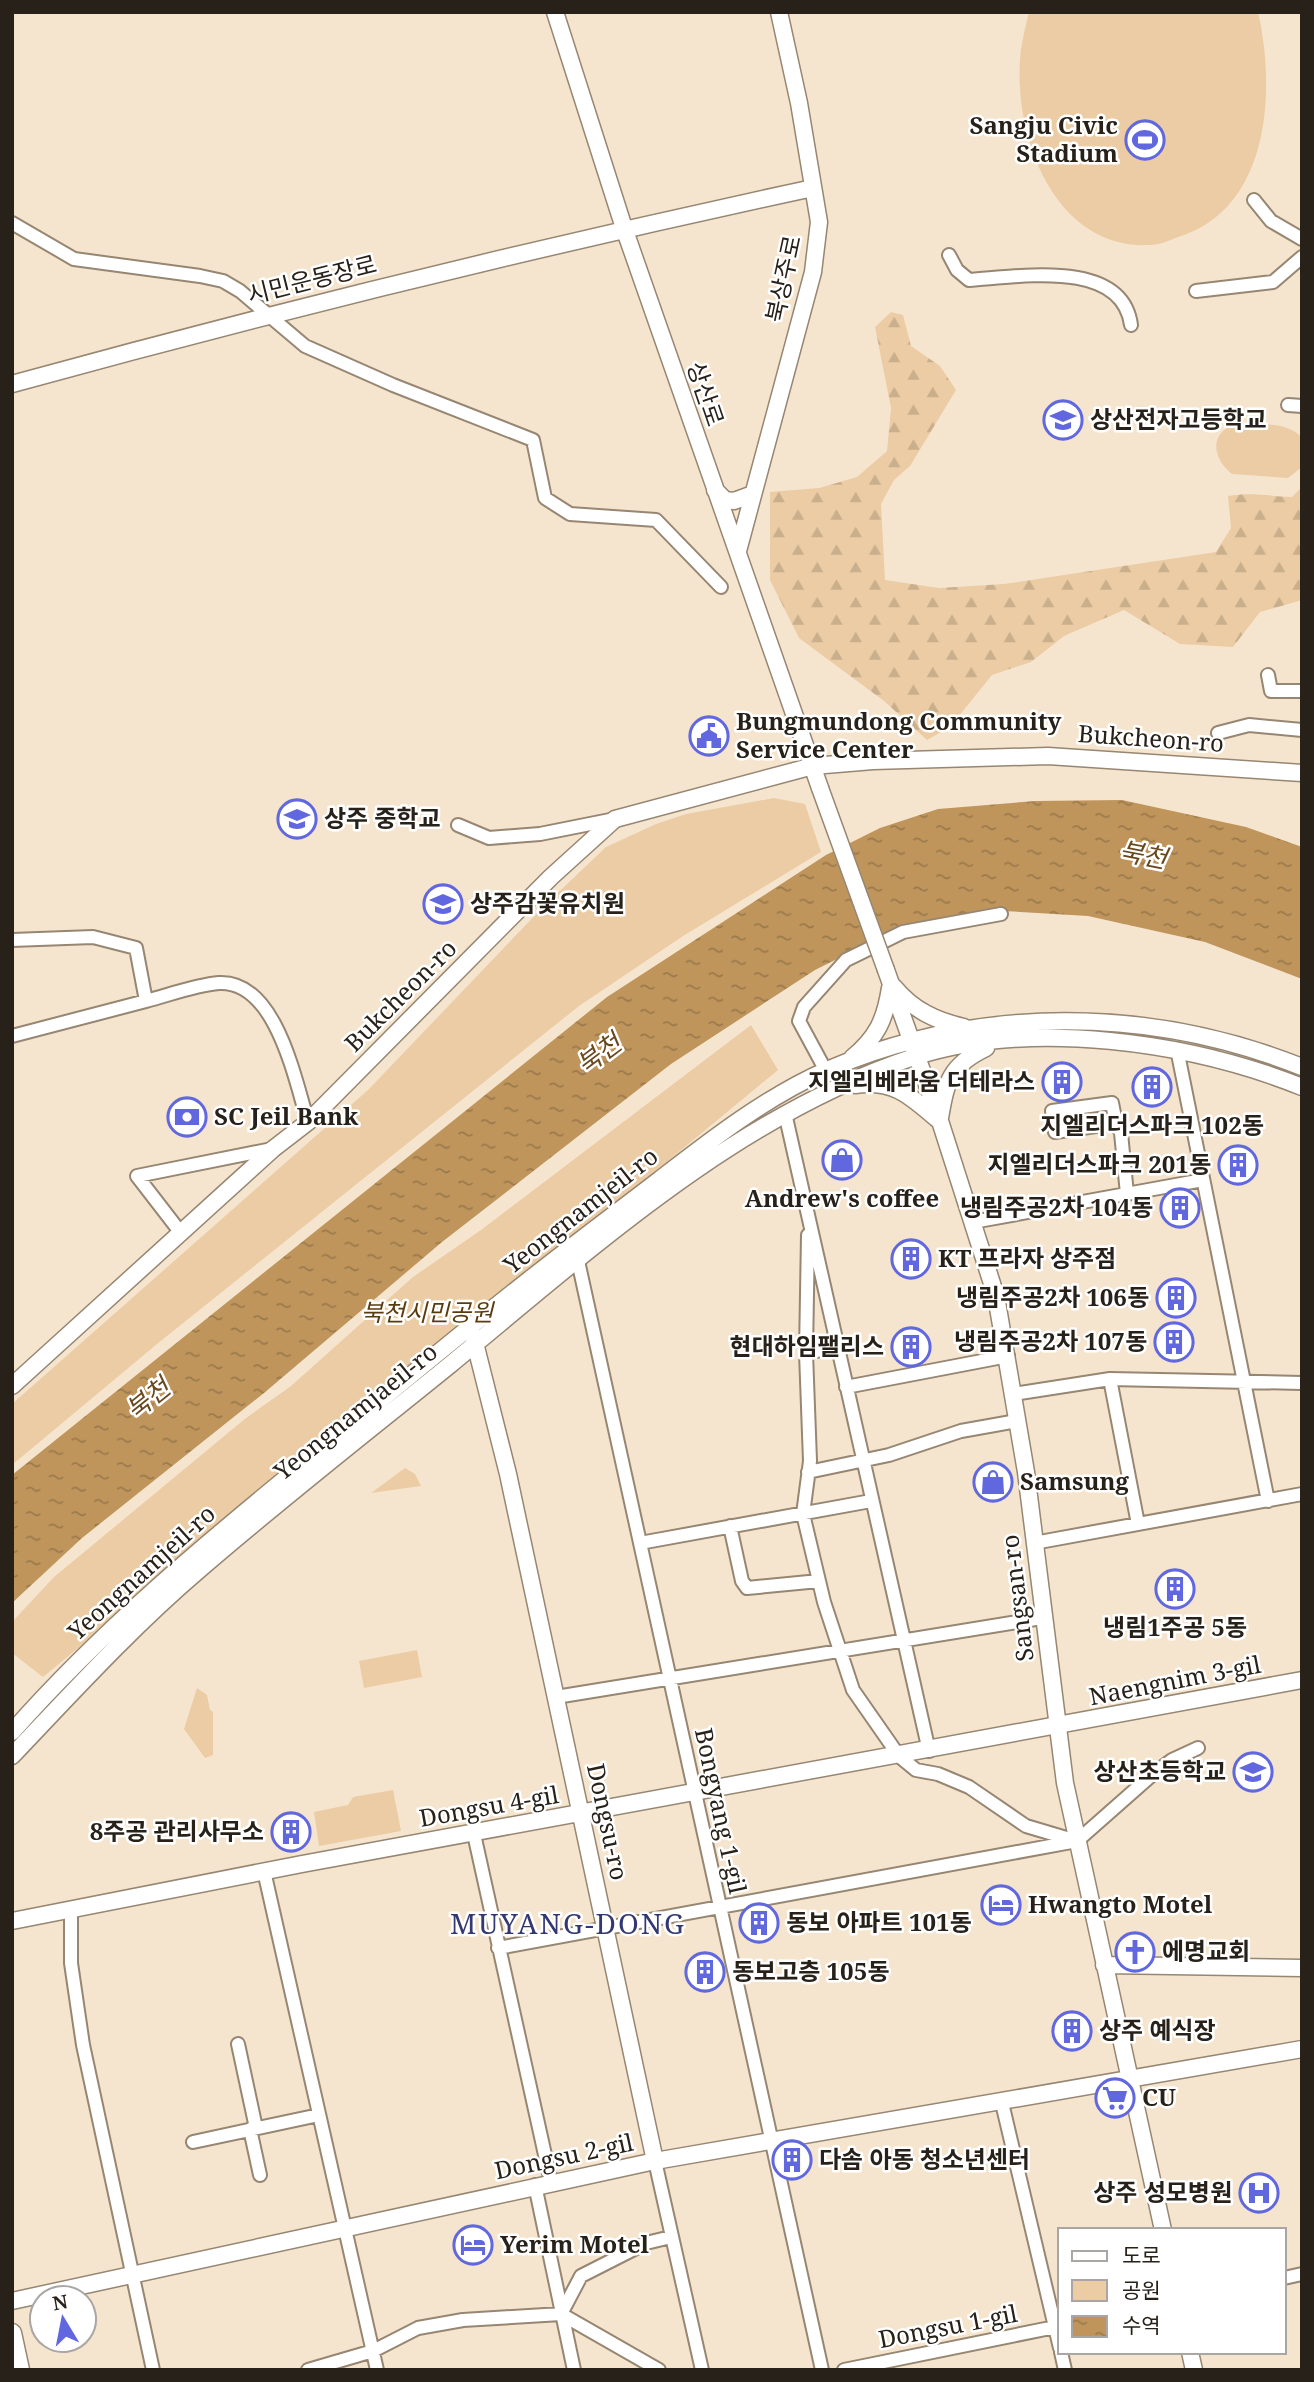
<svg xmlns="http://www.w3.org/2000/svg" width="1314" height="2382" font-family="'Noto Serif','Noto Sans KR',serif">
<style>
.green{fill:#ebcca4}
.forest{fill:url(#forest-firs)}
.water{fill:url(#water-ripples)}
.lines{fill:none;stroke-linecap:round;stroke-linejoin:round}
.street-casing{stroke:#968672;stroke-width:16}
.secondary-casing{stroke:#968672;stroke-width:19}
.primary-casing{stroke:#968672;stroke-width:21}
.street{stroke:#fff;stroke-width:12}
.secondary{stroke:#fff;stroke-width:16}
.primary{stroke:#fff;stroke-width:18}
.secondary-bridge-casing{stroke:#968672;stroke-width:19;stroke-linecap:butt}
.secondary-bridge{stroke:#fff;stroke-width:16}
.labels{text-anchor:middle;stroke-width:5;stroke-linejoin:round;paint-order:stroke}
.poi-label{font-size:24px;font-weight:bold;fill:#272119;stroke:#fff;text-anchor:start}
.street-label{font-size:24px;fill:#272119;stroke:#fff}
.park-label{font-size:24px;font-style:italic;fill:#593c0e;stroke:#fff}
.water-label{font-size:26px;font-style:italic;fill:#68491e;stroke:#fff}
.quarter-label{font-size:28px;letter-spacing:2px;fill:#333873;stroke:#fff}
</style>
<defs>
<pattern id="forest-firs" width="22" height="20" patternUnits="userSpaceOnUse" patternTransform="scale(1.75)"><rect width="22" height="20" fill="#ebcca4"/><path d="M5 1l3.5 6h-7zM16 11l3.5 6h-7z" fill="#caaf8d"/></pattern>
<pattern id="water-ripples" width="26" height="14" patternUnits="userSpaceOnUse" patternTransform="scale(1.75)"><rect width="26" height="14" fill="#bf955c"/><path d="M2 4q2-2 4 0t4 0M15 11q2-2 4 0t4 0" fill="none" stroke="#9b794b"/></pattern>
</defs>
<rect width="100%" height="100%" fill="#f6e5ce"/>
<path class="green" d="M 1029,12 L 1258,12 C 1276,90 1270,207 1181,236 C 1172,239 1160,245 1150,245 C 1052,250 1011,130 1021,49 C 1023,37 1026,24 1029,12 Z
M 1235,424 C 1257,425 1286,420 1302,438 L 1302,467 L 1288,478 L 1232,474 C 1213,459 1208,434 1235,424 Z
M 774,798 L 805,804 L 821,852 L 683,936 L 579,1006 L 157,1344 L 12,1465 L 12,1404 L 368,1090 L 543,907 L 606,847 L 656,824 L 686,814 Z
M 751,1025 L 778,1070 L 43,1677 L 12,1653 L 12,1622 L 54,1577 L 246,1418 L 291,1386 L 413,1277 L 481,1230 Z
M 405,1468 L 415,1474 L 421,1486 L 371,1493 Z
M 417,1650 L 422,1677 L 364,1688 L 359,1661 Z
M 197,1688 L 207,1695 L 210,1710 L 213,1712 L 213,1755 L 205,1758 L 184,1729 Z
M 393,1790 L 401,1831 L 319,1846 L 314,1812 L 348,1805 L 353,1797 Z"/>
<path class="forest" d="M 891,312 L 903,315 L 911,346 L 940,366 L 956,390 L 910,466 L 894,480 L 881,504 L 885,580 L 939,588 L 1004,584 L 1216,552 L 1231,528 L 1228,496 C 1251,492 1269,496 1292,497 L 1302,487 L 1302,600 L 1260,612 L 1233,647 L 1180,644 L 1124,610 L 1064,636 L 1031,662 L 992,675 L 950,727 L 927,740 L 884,701 L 799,638 L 770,580 L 770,492 L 819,488 L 857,477 L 887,451 L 891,408 L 875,327 Z"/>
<path class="water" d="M 1122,800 L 1246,827 L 1302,847 L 1302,979 L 1205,942 L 1088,916 L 1005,911 L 954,915 L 897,929 L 815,970 L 671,1064 L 442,1242 L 264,1393 L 82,1538 L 12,1603 L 12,1475 L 607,997 L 826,855 L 880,828 L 938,809 L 1035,801 Z"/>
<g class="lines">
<g class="street-casing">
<path id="street" d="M 1254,200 L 1271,221 L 1302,239
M 12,223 L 74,259 L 200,276 L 223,281 L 240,291 L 305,346 L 393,385 L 533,440 L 545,498 L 570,514 L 656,520 L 721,587
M 949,255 L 957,270 L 969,280 C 1018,277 1122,258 1131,325
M 1196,291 L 1273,282 L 1302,257
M 1288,405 L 1302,406
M 1268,675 L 1271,691 L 1302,691
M 1218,733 L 1249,725 L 1302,730
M 458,825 L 489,838 L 540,834 L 615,819
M 12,940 L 93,937 L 136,948 L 146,1001 C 169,995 195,985 219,983 C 276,980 295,1080 308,1122
M 12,1036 L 146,1001
M 1177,1049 L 1268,1501
M 826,1071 L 799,1021 L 804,1007 L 846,960 L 903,932 L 1001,914
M 785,1113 L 929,1751
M 1116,1123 L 1112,1103 L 1052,1111 L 1055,1132 L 1116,1123 L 1121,1133 L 1127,1194
M 973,1222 L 1203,1180
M 181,1233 L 137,1176 L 272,1149
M 578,1261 L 822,2370
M 837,1347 L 806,1353 L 810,1461 L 803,1514 L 824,1602 L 853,1690 L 899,1756 L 916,1770 L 938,1774 L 969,1787 L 1026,1826 L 1073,1840
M 806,1353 L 808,1235
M 1110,1379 L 1138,1524
M 846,1387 L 1008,1356
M 1014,1394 L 1110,1379 L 1302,1383
M 808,1472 L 889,1455 L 961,1431 L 1017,1421
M 730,1526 L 742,1581 L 747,1588 L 819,1581
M 640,1543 L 871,1501
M 1034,1543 L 1302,1494
M 556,1697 L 1042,1618
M 474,1834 L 551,2182
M 264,1871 L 377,2370
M 71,1909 L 71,1963 L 83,2045 L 153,2370
M 498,1948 L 1077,1841 L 1153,1774 L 1172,1760 L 1198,1748
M 238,2044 L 256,2128
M 1002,2103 L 1060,2348
M 250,2129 L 260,2175
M 193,2142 L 319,2115
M 655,2161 L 702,2370
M 535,2185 L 574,2370
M 1284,2278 L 1302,2274
M 561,2314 L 581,2276 L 646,2243 L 671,2237
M 1061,2352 L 1065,2370
M 308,2370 L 373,2351 L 418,2328 L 463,2320 L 561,2314 L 659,2370
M 844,2370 L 1060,2326"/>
</g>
<g class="secondary-casing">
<path id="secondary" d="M 555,12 L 624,228 L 820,788
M 12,384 C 277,311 544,246 813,188
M 715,490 L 725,500 L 734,501 L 753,494
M 738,551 L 813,272 L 819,222 L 799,103 L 779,12
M 886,970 L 940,1121 L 996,1296 L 1026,1472 L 1065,1783 L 1163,2230
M 894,987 C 913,1010 936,1021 964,1027
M 852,1058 C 877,1037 885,1020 890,988
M 855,1085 C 894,1080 909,1095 937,1119
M 940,1118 C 946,1082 950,1065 986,1048
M 473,1335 L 508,1474 L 655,2161
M 12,1386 L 273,1149 L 308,1122 L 551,877 L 615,819 L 813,766 L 873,761 L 1048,756 L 1302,773
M 12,1732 C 101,1631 204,1545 308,1460 C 382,1399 455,1338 530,1279 C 573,1245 616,1213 659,1180 C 712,1139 766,1097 827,1070 C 979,1005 1149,1006 1302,1067
M 12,1756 C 72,1693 132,1627 199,1570 C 281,1499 367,1432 451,1364 C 592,1248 739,1114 914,1057 C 1031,1019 1190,1042 1302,1087
M 12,1921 L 302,1864 L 1302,1680
M 1104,1965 L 1302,1968
M 12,2301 L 655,2161 L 1302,2049
M 1190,2352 L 1194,2370"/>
</g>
<g class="primary-casing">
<path id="primary" d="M 12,2333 L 20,2370"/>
</g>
<use href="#street" class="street"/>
<use href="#secondary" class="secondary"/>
<use href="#primary" class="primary"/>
<g class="secondary-bridge-casing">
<path id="secondary-bridge" d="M 820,788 L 886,970"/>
</g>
<use href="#secondary-bridge" class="secondary-bridge"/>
</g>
<defs>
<g id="stadium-ring" transform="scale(2.0125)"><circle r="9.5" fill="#fff" stroke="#6067df" stroke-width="1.5"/><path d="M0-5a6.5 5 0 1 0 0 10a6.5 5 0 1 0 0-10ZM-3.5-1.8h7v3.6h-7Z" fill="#6067df"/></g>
<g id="school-ring" transform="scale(2.0125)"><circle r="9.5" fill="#fff" stroke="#6067df" stroke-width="1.5"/><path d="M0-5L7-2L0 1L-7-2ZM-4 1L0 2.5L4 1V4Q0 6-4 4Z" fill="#6067df"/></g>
<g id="civic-ring" transform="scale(2.0125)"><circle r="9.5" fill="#fff" stroke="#6067df" stroke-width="1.5"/><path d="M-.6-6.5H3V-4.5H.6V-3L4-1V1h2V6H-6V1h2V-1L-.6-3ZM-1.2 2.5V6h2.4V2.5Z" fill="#6067df"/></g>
<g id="building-ring" transform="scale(2.0125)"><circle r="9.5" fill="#fff" stroke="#6067df" stroke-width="1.5"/><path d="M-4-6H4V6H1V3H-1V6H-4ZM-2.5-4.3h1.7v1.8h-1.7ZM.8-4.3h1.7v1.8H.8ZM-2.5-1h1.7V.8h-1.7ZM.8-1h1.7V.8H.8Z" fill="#6067df"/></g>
<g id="bank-ring" transform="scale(2.0125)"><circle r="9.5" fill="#fff" stroke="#6067df" stroke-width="1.5"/><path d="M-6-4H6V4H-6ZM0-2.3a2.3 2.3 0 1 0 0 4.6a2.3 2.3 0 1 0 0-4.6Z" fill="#6067df"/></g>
<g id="shop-ring" transform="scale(2.0125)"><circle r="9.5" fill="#fff" stroke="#6067df" stroke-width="1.5"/><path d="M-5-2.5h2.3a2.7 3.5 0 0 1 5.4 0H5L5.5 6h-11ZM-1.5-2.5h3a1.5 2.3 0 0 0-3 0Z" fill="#6067df"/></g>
<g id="hotel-ring" transform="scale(2.0125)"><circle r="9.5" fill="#fff" stroke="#6067df" stroke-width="1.5"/><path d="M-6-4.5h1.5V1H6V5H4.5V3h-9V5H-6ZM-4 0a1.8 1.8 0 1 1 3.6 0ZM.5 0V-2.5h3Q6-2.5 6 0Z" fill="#6067df"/></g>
<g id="church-ring" transform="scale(2.0125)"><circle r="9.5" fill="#fff" stroke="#6067df" stroke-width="1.5"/><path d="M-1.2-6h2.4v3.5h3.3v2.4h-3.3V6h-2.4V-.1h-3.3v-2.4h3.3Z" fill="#6067df"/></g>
<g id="supermarket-ring" transform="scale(2.0125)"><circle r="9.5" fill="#fff" stroke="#6067df" stroke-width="1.5"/><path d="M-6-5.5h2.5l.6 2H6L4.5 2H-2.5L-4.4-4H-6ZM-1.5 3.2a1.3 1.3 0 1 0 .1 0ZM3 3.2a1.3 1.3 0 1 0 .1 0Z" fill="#6067df"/></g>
<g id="hospital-ring" transform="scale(2.0125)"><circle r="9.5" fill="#fff" stroke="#6067df" stroke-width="1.5"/><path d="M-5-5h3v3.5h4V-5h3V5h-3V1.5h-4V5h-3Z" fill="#6067df"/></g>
</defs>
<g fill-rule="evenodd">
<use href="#stadium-ring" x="1145" y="140"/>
<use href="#school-ring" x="1063" y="420"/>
<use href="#civic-ring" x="709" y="736"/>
<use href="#school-ring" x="297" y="819"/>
<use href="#school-ring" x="443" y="904"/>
<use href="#building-ring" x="1062" y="1082"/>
<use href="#building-ring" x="1152" y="1087"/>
<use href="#bank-ring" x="187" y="1117"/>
<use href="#shop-ring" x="842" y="1160"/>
<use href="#building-ring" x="1238" y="1165"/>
<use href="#building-ring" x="1180" y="1208"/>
<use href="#building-ring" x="911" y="1259"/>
<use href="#building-ring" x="1176" y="1298"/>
<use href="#building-ring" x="1174" y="1342"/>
<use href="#building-ring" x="911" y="1347"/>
<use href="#shop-ring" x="993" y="1482"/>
<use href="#building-ring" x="1175" y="1589"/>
<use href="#school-ring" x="1253" y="1772"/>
<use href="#building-ring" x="291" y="1832"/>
<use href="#hotel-ring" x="1001" y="1905"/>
<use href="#building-ring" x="759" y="1923"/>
<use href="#church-ring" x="1135" y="1952"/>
<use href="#building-ring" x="705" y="1972"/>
<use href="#building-ring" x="1072" y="2031"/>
<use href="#supermarket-ring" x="1115" y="2098"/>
<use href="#building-ring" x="792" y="2160"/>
<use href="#hospital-ring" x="1259" y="2193"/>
<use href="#hotel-ring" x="473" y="2245"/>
</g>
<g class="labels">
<g class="poi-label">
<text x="1118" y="134" text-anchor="end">Sangju Civic<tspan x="1118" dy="28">Stadium</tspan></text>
<text x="1090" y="428">상산전자고등학교</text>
<text x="736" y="730">Bungmundong Community<tspan x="736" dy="28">Service Center</tspan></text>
<text x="324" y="827">상주 중학교</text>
<text x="470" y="912">상주감꽃유치원</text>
<text x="1035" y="1090" text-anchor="end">지엘리베라움 더테라스</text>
<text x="214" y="1125">SC Jeil Bank</text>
<text x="1152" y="1134" text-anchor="middle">지엘리더스파크 102동</text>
<text x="1211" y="1173" text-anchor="end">지엘리더스파크 201동</text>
<text x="842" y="1207" text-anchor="middle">Andrew's coffee</text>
<text x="1153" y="1216" text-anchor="end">냉림주공2차 104동</text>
<text x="938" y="1267">KT 프라자 상주점</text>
<text x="1149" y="1306" text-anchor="end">냉림주공2차 106동</text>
<text x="1147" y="1350" text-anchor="end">냉림주공2차 107동</text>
<text x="884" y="1355" text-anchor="end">현대하임팰리스</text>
<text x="1020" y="1490">Samsung</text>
<text x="1175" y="1636" text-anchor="middle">냉림1주공 5동</text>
<text x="1226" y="1780" text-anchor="end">상산초등학교</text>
<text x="264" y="1840" text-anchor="end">8주공 관리사무소</text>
<text x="1028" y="1913">Hwangto Motel</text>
<text x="786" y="1931">동보 아파트 101동</text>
<text x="1162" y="1960">에명교회</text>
<text x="732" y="1980">동보고층 105동</text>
<text x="1099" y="2039">상주 예식장</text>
<text x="1142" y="2106">CU</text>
<text x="819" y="2168">다솜 아동 청소년센터</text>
<text x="1232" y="2201" text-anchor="end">상주 성모병원</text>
<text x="500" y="2253">Yerim Motel</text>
</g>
<g class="street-label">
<text transform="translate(784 279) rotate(-78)" y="8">북상주로</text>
<text transform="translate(312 280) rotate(-14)" y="8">시민운동장로</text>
<text transform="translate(705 394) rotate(71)" y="8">상산로</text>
<text transform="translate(1151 739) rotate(4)" y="8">Bukcheon-ro</text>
<text transform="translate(401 996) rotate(-45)" y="8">Bukcheon-ro</text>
<text transform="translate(581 1211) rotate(-38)" y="8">Yeongnamjeil-ro</text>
<text transform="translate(356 1412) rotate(-39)" y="8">Yeongnamjaeil-ro</text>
<text transform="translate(142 1573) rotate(-42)" y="8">Yeongnamjeil-ro</text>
<text transform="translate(1018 1598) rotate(-97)" y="8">Sangsan-ro</text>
<text transform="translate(1175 1681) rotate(-11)" y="8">Naengnim 3-gil</text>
<text transform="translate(489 1807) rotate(-10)" y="8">Dongsu 4-gil</text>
<text transform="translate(720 1811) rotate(78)" y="8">Bongyang 1-gil</text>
<text transform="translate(607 1822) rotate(78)" y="8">Dongsu-ro</text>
<text transform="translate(564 2157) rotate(-12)" y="8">Dongsu 2-gil</text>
<text transform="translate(948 2327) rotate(-11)" y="8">Dongsu 1-gil</text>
</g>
<g class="park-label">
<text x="427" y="1321">북천시민공원</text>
</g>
<g class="water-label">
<text transform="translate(1143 855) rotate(11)" y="9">북천</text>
<text transform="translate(599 1054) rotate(-37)" y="9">북천</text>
<text transform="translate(148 1399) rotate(-39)" y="9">북천</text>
</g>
<g class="quarter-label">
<text x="568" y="1934">MUYANG-DONG</text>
</g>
</g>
<rect width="1314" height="2382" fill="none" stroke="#272119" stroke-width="28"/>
<rect x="1058" y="2228" width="228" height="126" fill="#ffffff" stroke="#a9a6a3" stroke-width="2"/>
<rect x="1072" y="2251" width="35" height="10" fill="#ffffff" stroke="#a9a6a3" stroke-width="2"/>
<text x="1122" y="2263" font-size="21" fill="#272119">도로</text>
<rect x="1072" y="2280" width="35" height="21" fill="#ebcca4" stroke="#a9a6a3" stroke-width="2"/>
<text x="1122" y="2298" font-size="21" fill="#272119">공원</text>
<rect x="1072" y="2316" width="35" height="21" fill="url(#water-ripples)" stroke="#a9a6a3" stroke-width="2"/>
<text x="1122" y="2333" font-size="21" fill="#272119">수역</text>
<g transform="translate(63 2319) rotate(350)"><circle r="33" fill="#ffffff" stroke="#a9a6a3" stroke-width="2"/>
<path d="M0-5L12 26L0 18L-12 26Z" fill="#6067df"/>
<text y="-10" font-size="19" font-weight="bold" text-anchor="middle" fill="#272119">N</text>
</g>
</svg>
